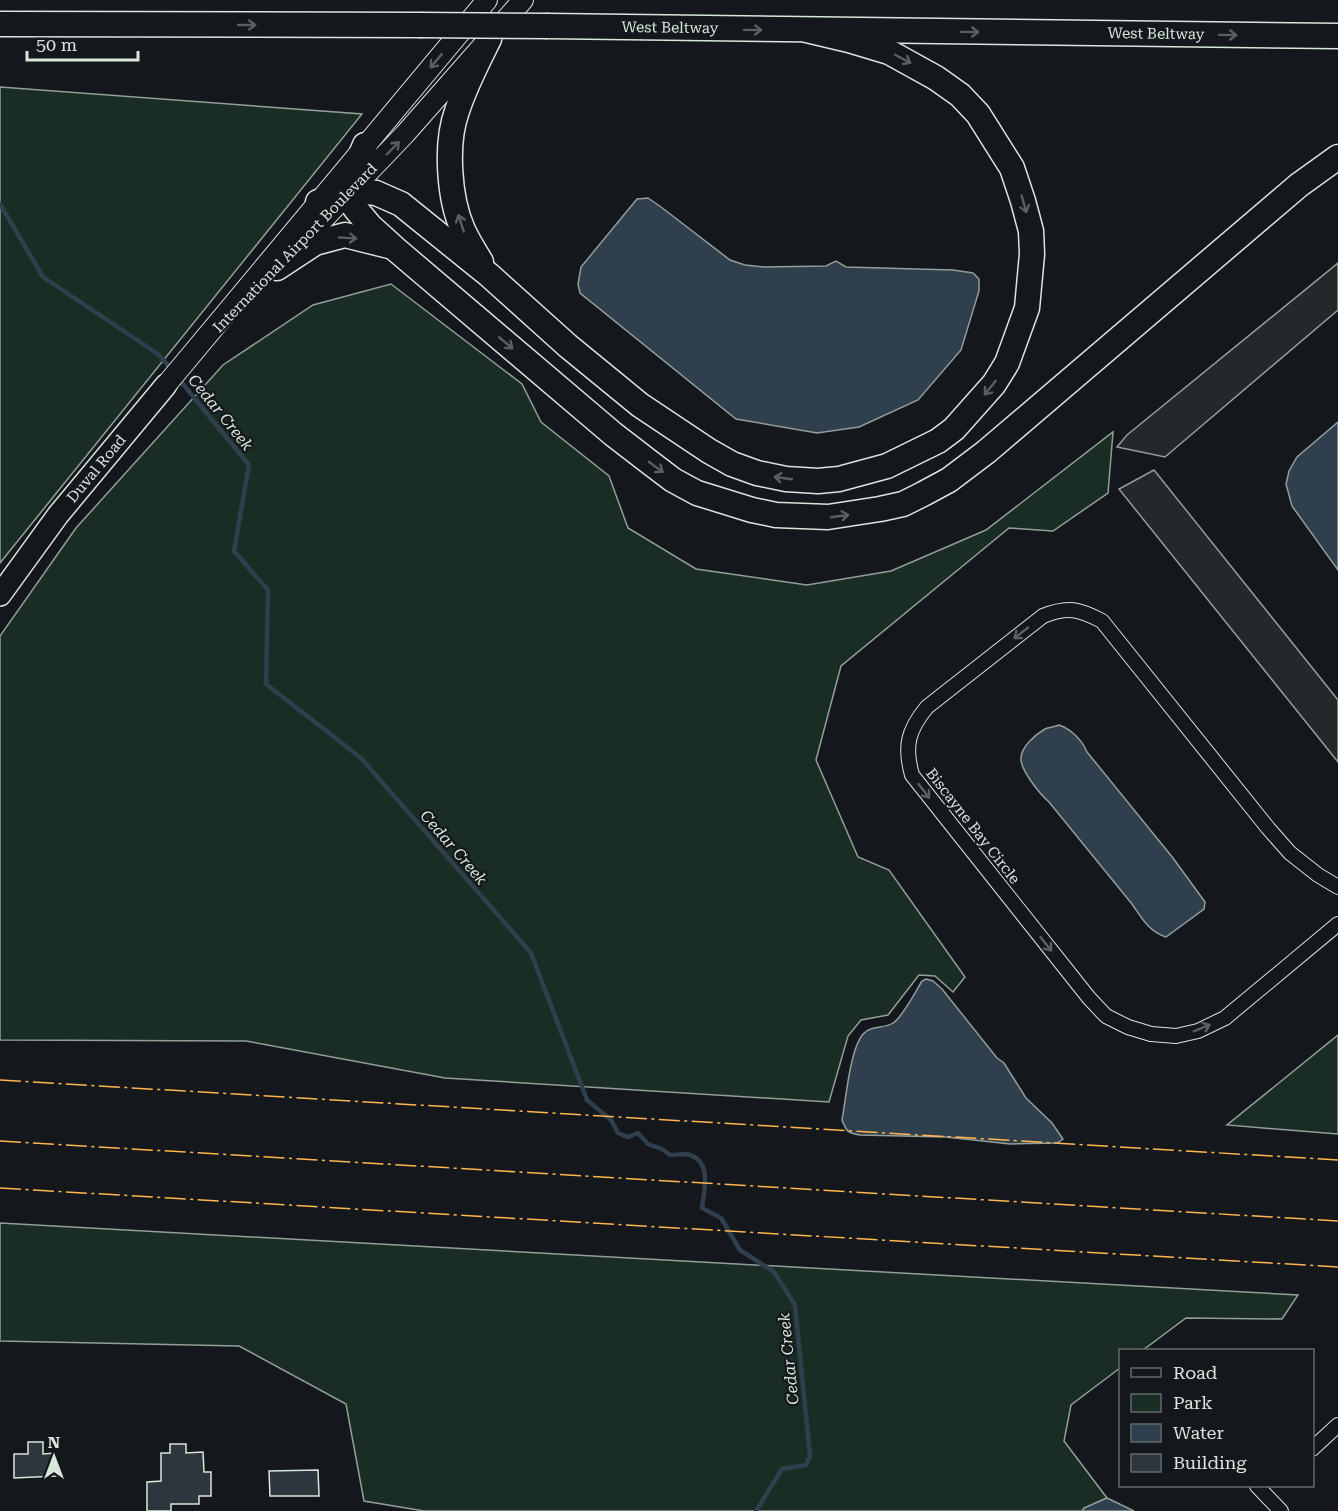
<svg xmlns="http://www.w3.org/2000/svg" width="1338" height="1511" font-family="'Roboto Serif',serif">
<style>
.green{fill:#1a2d24;stroke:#939e99;stroke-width:1.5}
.parking{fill:#24282b;stroke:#939e99;stroke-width:1.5}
.water{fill:#2f3f4d;stroke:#939e99;stroke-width:1.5}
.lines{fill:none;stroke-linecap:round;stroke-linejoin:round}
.stream{stroke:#2f3f4d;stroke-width:4.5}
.building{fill:#2c363c;stroke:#d8e6dc;stroke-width:1.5}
.street-casing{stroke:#d8e6dc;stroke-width:16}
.secondary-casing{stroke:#d8e6dc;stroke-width:22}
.primary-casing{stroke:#d8e6dc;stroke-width:24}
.highway-casing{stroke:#d8e6dc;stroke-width:27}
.street{stroke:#14181c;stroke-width:14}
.secondary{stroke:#14181c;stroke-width:20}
.primary{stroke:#14181c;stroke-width:21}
.highway{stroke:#14181c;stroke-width:24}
.highway-bridge-casing{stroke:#d8e6dc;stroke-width:27;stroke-linecap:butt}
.highway-bridge{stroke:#14181c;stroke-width:24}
.power{stroke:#ffb74d;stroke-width:1.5;stroke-dasharray:21 4.5 3 4.5;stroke-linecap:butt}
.oneway{stroke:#59605f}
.labels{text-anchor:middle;stroke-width:4.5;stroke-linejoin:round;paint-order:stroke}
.street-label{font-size:15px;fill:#d8e6dc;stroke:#14181c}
.water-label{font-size:16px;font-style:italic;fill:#d8e6dc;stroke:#14181c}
</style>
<rect width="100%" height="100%" fill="#14181c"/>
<path class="green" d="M 0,87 L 362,114 L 0,563 Z
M 391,284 L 522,384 L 541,422 L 609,476 L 628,528 L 696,569 L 807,585 L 891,571 L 986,530 L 1113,432 L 1108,493 L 1053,531 L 1009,528 L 841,666 L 816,760 L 858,857 L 889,870 L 965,977 L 953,992 L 935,976 L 919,975 L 888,1015 L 861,1020 L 848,1036 L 829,1102 L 445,1078 L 246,1041 L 0,1040 L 0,636 L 76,528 L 223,365 L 313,305 Z
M 1338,1035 L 1338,1134 L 1227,1125 Z
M 0,1223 L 1298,1295 L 1282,1319 L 1186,1318 L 1143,1350 L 1120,1350 L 1120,1368 L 1071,1405 L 1064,1441 L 1107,1498 L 1084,1508 L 1082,1511 L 424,1511 L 364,1501 L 346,1404 L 239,1346 L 0,1341 Z"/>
<path class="parking" d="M 1338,263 L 1338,310 L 1165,457 L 1117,447 L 1127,435 Z
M 1154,470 L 1338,700 L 1338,762 L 1119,489 Z"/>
<path class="water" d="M 648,198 L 661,207 L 730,260 L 745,265 L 764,267 L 826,266 L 836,261 L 846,267 L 953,270 L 973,273 L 979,279 L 979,291 L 961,350 L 918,400 L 859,427 L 817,433 L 736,419 L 580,293 L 578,284 L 581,267 L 637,199 Z
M 1338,422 L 1338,570 L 1292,506 L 1286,484 L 1289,471 L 1297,457 Z
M 1059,725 C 1071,729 1082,740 1087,752 L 1173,858 L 1205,902 L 1204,909 L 1166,937 C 1149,932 1141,917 1132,904 L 1049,802 C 1040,794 1020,770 1021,758 C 1021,747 1036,734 1045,729 C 1049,727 1054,727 1059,725 Z
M 926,979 L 933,981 L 942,989 L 997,1058 L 1004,1063 L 1026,1098 L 1052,1123 L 1063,1139 L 1057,1143 L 1010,1144 L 946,1137 L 860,1135 C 847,1133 847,1132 842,1120 C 846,1099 850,1049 863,1034 C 871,1025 884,1029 893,1023 C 902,1018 916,991 922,981 Z
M 1107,1498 L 1134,1511 L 1082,1511 L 1084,1508 Z"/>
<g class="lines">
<path class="stream" d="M 0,204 L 43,277 L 158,354 L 171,369
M 178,378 L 249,465 L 234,551 L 268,590 L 266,684 L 361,758 L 531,953 L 587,1100 L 611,1120 L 618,1133 L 628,1137 L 638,1133 L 648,1144 L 662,1149 L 670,1155 C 675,1155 684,1153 690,1155 C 712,1162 704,1191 702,1208 L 721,1218 L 740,1250 L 774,1272 L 795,1305 L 810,1456 L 806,1465 L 782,1469 L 756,1511"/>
</g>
<path class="building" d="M 28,1442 L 43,1442 L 43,1454 L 55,1453 L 56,1476 L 14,1478 L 14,1454 L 28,1454 Z
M 170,1444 L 186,1444 L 186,1453 L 203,1452 L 204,1472 L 211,1472 L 211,1496 L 199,1496 L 199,1504 L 171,1504 L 171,1511 L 147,1511 L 147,1482 L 161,1481 L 161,1453 L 170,1453 Z
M 318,1470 L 319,1496 L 270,1496 L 269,1471 Z"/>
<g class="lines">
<g class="street-casing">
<path id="street" d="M 1338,887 L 1318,875 L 1290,853 L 1268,828 L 1102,621 C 1079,609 1068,606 1043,616 L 927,707 C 908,730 904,746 912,775 L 1089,998 L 1106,1016 L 1128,1027 L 1151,1034 L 1176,1036 L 1198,1031 L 1225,1018 L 1338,924
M 1312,1449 L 1338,1425
M 1257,1486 L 1281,1511"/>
</g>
<g class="secondary-casing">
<path id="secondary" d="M 293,251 L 405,134 L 523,0
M 166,385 L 487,0"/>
</g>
<g class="primary-casing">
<g id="primary">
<path id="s1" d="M 0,595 L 58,515 L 166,385"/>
</g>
</g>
<g class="highway-casing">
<g id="highway">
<path d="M 0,24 L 420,25"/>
<path id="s2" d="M 548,26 L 1338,36"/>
<path d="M 365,145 L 354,171 L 352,190 L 355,208 L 370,226 L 391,245"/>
<path d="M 318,202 L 352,190 L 376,193 L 401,204 L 489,275 L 568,346 L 640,405 L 709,451 L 732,464 L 757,473 L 786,479 L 818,481 L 839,479 L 887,466 L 938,441 L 954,429 L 994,384 L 1007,363 L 1027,308 L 1032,254 L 1031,231 L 1023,201 L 1012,168 L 978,114 L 960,95 L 936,78 L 889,52 L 849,40 L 807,30"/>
<path d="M 481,262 C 475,252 468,241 463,230 C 449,199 445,144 457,111 C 465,86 477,63 489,39"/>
<path d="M 277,268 L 315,243 L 345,235 L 393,247 L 613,434 L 648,461 L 673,480 L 697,493 L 752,510 L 776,515 L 828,517 L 880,509 L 903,504 L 923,494 L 949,480 L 986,452 L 1299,185 L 1338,157"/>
</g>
</g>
<use href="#street" class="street"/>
<use href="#secondary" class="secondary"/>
<use href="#primary" class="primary"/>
<use href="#highway" class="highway"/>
<g class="highway-bridge-casing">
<path id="highway-bridge" d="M 420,25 L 548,26"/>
</g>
<use href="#highway-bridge" class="highway-bridge"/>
<path class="power" d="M 0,1080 L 1338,1160
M 0,1141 L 1338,1221
M 0,1188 L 1338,1267"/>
</g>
<defs><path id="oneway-shaft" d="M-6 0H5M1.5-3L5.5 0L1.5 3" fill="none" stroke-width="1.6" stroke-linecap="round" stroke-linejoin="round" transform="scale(1.5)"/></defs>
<g class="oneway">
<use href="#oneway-shaft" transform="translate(247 25)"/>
<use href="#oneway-shaft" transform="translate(753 30) rotate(1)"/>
<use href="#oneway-shaft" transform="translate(970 32) rotate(1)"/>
<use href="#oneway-shaft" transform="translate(1228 35) rotate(1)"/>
<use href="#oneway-shaft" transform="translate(903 59) rotate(28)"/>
<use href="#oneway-shaft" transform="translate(436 61) rotate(130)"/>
<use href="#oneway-shaft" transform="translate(393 148) rotate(-46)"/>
<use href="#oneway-shaft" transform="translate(1024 204) rotate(74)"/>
<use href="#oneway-shaft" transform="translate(461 223) rotate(-108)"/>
<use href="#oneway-shaft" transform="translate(348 238) rotate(3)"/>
<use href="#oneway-shaft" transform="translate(506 343) rotate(40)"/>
<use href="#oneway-shaft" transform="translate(990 388) rotate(129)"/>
<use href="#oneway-shaft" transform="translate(656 467) rotate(36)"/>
<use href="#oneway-shaft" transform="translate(783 478) rotate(-172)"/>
<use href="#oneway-shaft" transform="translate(840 516) rotate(-8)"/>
<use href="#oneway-shaft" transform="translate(1021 633) rotate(142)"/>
<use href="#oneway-shaft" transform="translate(924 791) rotate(52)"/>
<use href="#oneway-shaft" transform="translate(1046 944) rotate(52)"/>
<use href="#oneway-shaft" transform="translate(1202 1028) rotate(-22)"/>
</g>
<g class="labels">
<g class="street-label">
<text dy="5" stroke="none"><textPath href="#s2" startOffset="122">West Beltway</textPath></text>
<text dy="5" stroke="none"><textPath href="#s2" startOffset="608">West Beltway</textPath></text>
<text transform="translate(295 248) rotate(-46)" y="5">International Airport Boulevard</text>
<text dy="5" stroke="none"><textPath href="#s1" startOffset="159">Duval Road</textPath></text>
<text transform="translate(973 826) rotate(52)" y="5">Biscayne Bay Circle</text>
</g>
<g class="water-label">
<text transform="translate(221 412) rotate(51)" y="6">Cedar Creek</text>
<text transform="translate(454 847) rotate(49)" y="6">Cedar Creek</text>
<text transform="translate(788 1359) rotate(-96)" y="6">Cedar Creek</text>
</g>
</g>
<rect x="1119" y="1349" width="195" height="138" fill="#14181c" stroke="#626a69" stroke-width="1.5"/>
<rect x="1131" y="1368" width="30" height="9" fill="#14181c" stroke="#626a69" stroke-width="1.5"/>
<text x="1173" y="1379" font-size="18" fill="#d8e6dc">Road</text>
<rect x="1131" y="1394" width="30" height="18" fill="#1a2d24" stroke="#626a69" stroke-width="1.5"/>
<text x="1173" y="1409" font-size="18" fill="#d8e6dc">Park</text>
<rect x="1131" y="1424" width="30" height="18" fill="#2f3f4d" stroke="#626a69" stroke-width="1.5"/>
<text x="1173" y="1439" font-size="18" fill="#d8e6dc">Water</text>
<rect x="1131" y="1454" width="30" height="18" fill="#2c363c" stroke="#626a69" stroke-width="1.5"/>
<text x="1173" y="1469" font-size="18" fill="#d8e6dc">Building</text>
<g transform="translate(54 1457)" stroke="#14181c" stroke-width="4.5" paint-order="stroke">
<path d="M0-4.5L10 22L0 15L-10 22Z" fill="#d8e6dc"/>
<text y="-9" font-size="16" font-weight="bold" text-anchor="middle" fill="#d8e6dc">N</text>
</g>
<path d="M27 51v9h111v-9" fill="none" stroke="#d8e6dc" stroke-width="3"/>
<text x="36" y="51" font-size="18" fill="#d8e6dc" stroke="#14181c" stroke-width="4.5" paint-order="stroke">50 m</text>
</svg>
